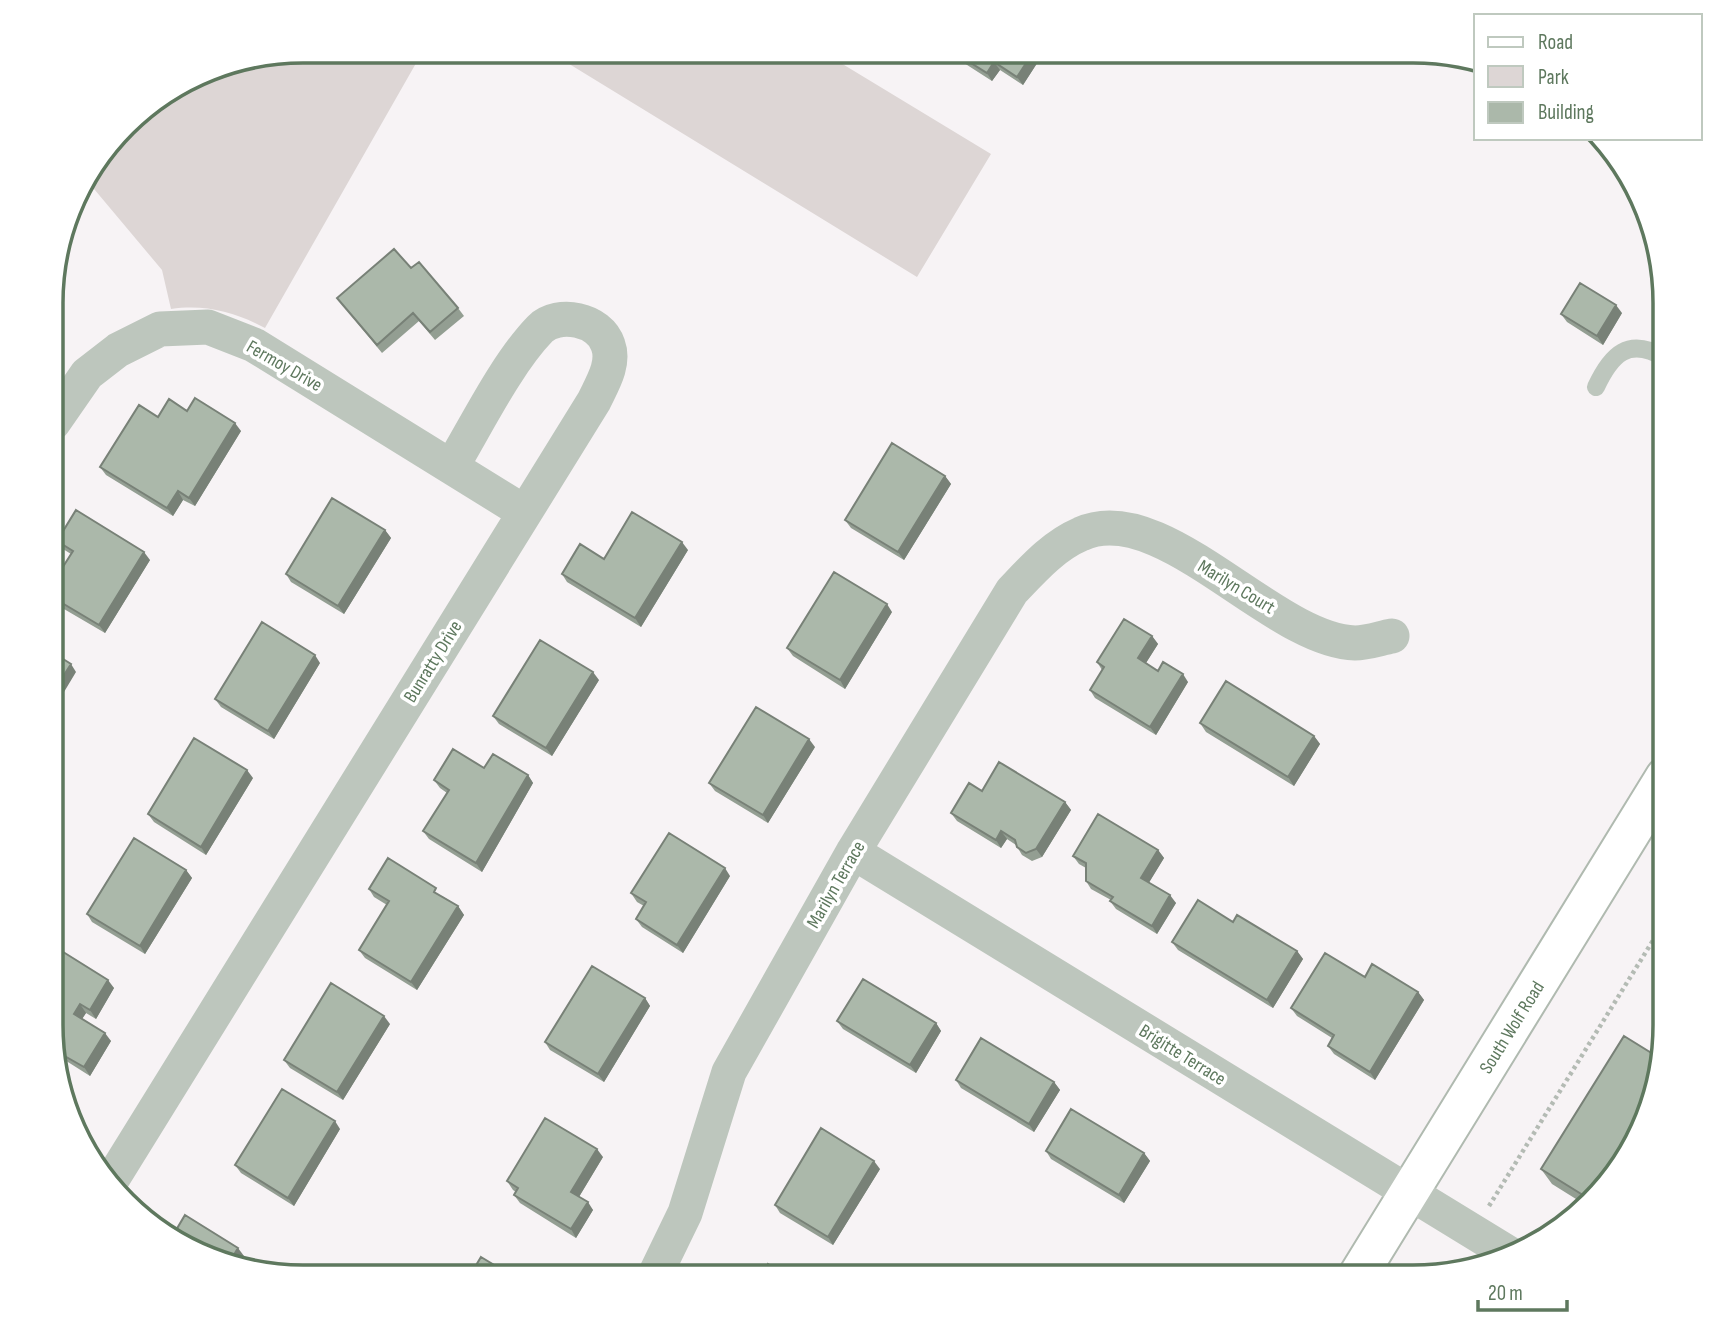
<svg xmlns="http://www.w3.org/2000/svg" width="1716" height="1328" font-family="'Sofia Sans Condensed',sans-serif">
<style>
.green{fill:#ddd6d5}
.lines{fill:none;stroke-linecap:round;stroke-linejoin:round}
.secondary-casing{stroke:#b0bab0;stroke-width:42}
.path{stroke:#b4bbb4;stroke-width:4.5;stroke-dasharray:3.5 3.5;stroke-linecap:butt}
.lane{stroke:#bdc6bd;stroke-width:18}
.street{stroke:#bdc6bd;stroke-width:35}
.secondary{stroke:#fff;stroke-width:38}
.wall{fill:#939e92}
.shaded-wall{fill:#788177}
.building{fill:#abb8aa;stroke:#788177;stroke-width:2}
.labels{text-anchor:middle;stroke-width:7;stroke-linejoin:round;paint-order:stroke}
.street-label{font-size:19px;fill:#5e785e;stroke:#fff}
.rim{fill:none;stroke:#5e785e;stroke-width:3.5}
</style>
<rect width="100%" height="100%" fill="#f7f3f5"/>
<path class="green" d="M 303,51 L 423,51 L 265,328 C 235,312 205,304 171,309 L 162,270 L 84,177 L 137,113 L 222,64 Z
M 548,51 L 821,51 L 991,154 L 917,277 Z"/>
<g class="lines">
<g class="secondary-casing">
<path id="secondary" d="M 1357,1277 L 1665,777"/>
</g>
<path class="path" d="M 1489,1206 L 1665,921
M 1451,1270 L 1458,1258"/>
<path class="lane" d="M 1596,387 C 1611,355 1628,336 1665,358"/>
<path class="street" d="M 53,423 L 87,374 L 118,350 L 160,329 L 208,327 L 254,345 L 524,512
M 853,852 L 1513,1256
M 111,1181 L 594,401 C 602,384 615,364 608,345 C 600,319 558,311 540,329 C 507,363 477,424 452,466
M 654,1277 L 685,1213 L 729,1072 L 853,852 L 1012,591 C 1033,569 1053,546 1081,534 C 1162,497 1273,641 1355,643 C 1367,643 1381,638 1392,636"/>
<use href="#secondary" class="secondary"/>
</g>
<path class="wall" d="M 948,51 L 1064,51 L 1056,63 L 1043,54 L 1023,85 L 1000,70 L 992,81 L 950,54 Z
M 337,298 L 458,308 L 464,316 L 435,340 L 419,321 L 382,353 Z
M 1622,313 L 1603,345 L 1567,322 L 1561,314 Z
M 187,411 L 241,431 L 195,506 L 183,500 L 173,516 L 106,475 L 100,467 L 158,417 Z
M 945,476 L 951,484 L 904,560 L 851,528 L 845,520 Z
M 385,530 L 391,538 L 344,614 L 291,582 L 286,574 Z
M 57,541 L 150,560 L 105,633 L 52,602 L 52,584 L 71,554 L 63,549 Z
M 688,550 L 641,627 L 567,582 L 562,574 L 604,559 Z
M 892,612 L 845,689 L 793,656 L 787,648 Z
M 1152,636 L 1158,644 L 1146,663 L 1158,671 L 1188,682 L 1156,735 L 1095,698 L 1090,690 L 1102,670 L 1097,662 Z
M 320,663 L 274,739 L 221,707 L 215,699 Z
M 599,680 L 552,756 L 499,724 L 493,716 Z
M 1200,723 L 1314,736 L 1320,744 L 1294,786 L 1206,732 Z
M 815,747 L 768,823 L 715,791 L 709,783 Z
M 484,768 L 528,775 L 533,783 L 482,872 L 429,839 L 423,831 L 447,793 L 440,788 L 434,780 Z
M 253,778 L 206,855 L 154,822 L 148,814 Z
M 982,791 L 1065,802 L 1071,810 L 1042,857 L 1032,861 L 1022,855 L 1016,845 L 1007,839 L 1001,848 L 957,821 L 951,813 Z
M 1158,850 L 1164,858 L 1149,882 L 1176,903 L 1157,934 L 1116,909 L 1110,901 L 1111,900 L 1091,889 L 1086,881 L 1086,868 L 1079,864 L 1073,856 Z
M 186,870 L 192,878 L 145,954 L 92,922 L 87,914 Z
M 730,876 L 683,953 L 642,927 L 636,919 L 644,906 L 637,902 L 631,893 Z
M 369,889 L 442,896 L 458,906 L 464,915 L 417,990 L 365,958 L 359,950 L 387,905 L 374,897 Z
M 1172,942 L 1297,951 L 1303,959 L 1273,1008 L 1178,950 Z
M 52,945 L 114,988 L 96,1019 L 86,1013 L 82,1019 L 111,1041 L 90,1076 L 60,1057 L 57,1062 L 51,1042 Z
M 1365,977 L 1418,992 L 1424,1000 L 1375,1080 L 1334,1054 L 1328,1046 L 1332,1038 L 1297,1016 L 1291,1008 Z
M 645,998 L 650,1006 L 604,1082 L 550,1050 L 545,1042 Z
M 837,1021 L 936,1023 L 941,1031 L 916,1073 L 843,1029 Z
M 390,1024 L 343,1100 L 290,1068 L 284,1060 Z
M 956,1080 L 1054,1082 L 1060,1090 L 1034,1132 L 961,1088 Z
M 340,1129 L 294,1206 L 241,1173 L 235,1165 Z
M 1046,1151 L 1144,1153 L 1150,1161 L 1124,1203 L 1051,1159 Z
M 603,1157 L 579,1197 L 593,1210 L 576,1238 L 520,1203 L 514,1195 L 516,1192 L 513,1190 L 507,1181 Z
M 880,1169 L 833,1245 L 780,1213 L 775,1205 Z
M 1541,1169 L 1602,1191 L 1584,1204 L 1552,1184 Z"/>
<path class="shaded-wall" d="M 1034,51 L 1041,51 L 1043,54 L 1023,85 L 1017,77 Z
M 1053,51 L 1064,51 L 1056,63 L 1051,54 Z
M 994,62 L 1000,70 L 992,81 L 987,73 Z
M 1616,305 L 1622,313 L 1603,345 L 1597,336 Z
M 235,423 L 241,431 L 195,506 L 189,498 Z
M 945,476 L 951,484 L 904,560 L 898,552 Z
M 178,491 L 183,500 L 173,516 L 167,508 Z
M 385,530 L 391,538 L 344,614 L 338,606 Z
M 682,542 L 688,550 L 641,627 L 635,618 Z
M 144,552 L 150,560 L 105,633 L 99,625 Z
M 887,604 L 892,612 L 845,689 L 840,680 Z
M 1152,636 L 1158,644 L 1144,666 L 1138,658 Z
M 315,655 L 320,663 L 274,739 L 268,731 Z
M 71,664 L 76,672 L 52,712 L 52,694 Z
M 593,672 L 599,680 L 552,756 L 546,748 Z
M 1183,674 L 1188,682 L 1156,735 L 1150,727 Z
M 1314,736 L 1320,744 L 1294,786 L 1288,777 Z
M 809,739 L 815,747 L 768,823 L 763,815 Z
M 247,770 L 253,778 L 206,855 L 201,847 Z
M 528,775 L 533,783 L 482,872 L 476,863 Z
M 1065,802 L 1071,810 L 1042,857 L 1036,849 Z
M 1001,831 L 1007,839 L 1001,848 L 996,840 Z
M 1158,850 L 1164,858 L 1147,886 L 1141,878 Z
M 725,868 L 730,876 L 683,953 L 677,945 Z
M 186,870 L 192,878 L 145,954 L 140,946 Z
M 1170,895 L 1176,903 L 1157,934 L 1152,926 Z
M 458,906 L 464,915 L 417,990 L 411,982 Z
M 1297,951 L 1303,959 L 1273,1008 L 1267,1000 Z
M 108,980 L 114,988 L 96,1019 L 90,1010 Z
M 1418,992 L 1424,1000 L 1375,1080 L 1370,1072 Z
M 645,998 L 650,1006 L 604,1082 L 598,1074 Z
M 80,1004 L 86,1013 L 80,1022 L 74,1014 Z
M 384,1016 L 390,1024 L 343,1100 L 337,1092 Z
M 936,1023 L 941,1031 L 916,1073 L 910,1065 Z
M 105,1033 L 111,1041 L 90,1076 L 84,1067 Z
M 54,1049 L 60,1057 L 57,1062 L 54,1050 Z
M 1054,1082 L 1060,1090 L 1034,1132 L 1029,1124 Z
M 335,1121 L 340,1129 L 294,1206 L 288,1198 Z
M 597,1149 L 603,1157 L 577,1200 L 571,1192 Z
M 1144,1153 L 1150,1161 L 1124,1203 L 1119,1195 Z
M 874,1161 L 880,1169 L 833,1245 L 828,1237 Z
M 588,1202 L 593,1210 L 576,1238 L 571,1229 Z
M 238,1248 L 244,1256 L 238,1265 L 229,1263 Z"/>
<path class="building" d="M 952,51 L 1034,51 L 1017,77 L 994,62 L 987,73 Z
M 394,249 L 411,268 L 419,262 L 458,308 L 430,332 L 413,313 L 377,345 L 337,298 Z
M 1580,283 L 1616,305 L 1597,336 L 1561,314 Z
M 195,398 L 235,423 L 189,498 L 178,491 L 167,508 L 100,467 L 139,405 L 158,417 L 169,399 L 187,411 Z
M 892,443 L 945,476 L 898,552 L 845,520 Z
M 332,498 L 385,530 L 338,606 L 286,574 Z
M 76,510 L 144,552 L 99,625 L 52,597 L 52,584 L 73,551 L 57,541 Z
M 632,512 L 682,542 L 635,618 L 562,574 L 580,544 L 604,559 Z
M 834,572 L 887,604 L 840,680 L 787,648 Z
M 1124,619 L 1152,636 L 1138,658 L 1158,671 L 1163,662 L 1183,674 L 1150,727 L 1090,690 L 1104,667 L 1097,662 Z
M 262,622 L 315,655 L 268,731 L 215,699 Z
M 540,640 L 593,672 L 546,748 L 493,716 Z
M 52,652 L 71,664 L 52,694 Z
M 1226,681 L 1314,736 L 1288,777 L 1200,723 Z
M 756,707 L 809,739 L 763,815 L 709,783 Z
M 194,738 L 247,770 L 201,847 L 148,814 Z
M 453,749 L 484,768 L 493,754 L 528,775 L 476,863 L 423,831 L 449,790 L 434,780 Z
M 999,762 L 1065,802 L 1036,849 L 1026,853 L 1017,847 L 1015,840 L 1001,831 L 996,840 L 951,813 L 969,783 L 982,791 Z
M 1098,814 L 1158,850 L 1141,878 L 1170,895 L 1152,926 L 1110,901 L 1113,897 L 1086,881 L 1086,863 L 1073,856 Z
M 669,833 L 725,868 L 677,945 L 636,919 L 646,902 L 631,893 Z
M 134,838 L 186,870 L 140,946 L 87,914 Z
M 388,858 L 436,888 L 434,892 L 458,906 L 411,982 L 359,950 L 389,901 L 369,889 Z
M 1198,900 L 1233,922 L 1237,915 L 1297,951 L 1267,1000 L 1172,942 Z
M 52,945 L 108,980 L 90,1010 L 80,1004 L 74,1014 L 105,1033 L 84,1067 L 54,1050 L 51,1042 Z
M 1325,953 L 1365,977 L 1372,964 L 1418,992 L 1370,1072 L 1328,1046 L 1334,1035 L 1291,1008 Z
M 592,966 L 645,998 L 598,1074 L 545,1042 Z
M 863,979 L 936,1023 L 910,1065 L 837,1021 Z
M 331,983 L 384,1016 L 337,1092 L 284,1060 Z
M 1624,1036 L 1661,1059 L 1646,1122 L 1602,1191 L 1591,1200 L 1541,1169 Z
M 981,1038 L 1054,1082 L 1029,1124 L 956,1080 Z
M 282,1089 L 335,1121 L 288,1198 L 235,1165 Z
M 1071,1109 L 1144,1153 L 1119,1195 L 1046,1151 Z
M 545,1118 L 597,1149 L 571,1192 L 588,1202 L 571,1229 L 514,1195 L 518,1188 L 507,1181 Z
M 821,1128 L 874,1161 L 828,1237 L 775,1205 Z
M 185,1215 L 238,1248 L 229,1263 L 207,1258 L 172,1237 Z
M 481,1257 L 514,1277 L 469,1277 Z
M 768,1264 L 784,1274 L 788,1268 L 803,1277 L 760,1277 Z"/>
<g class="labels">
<g class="street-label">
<text transform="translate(285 365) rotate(30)" y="7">Fermoy Drive</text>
<text transform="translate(1237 586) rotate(31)" y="7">Marilyn Court</text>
<text transform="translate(432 661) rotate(-58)" y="7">Bunratty Drive</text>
<text transform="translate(835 884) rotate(-60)" y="7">Marilyn Terrace</text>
<text transform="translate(1511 1027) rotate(-58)" y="7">South Wolf Road</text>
<text transform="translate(1183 1054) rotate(32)" y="7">Brigitte Terrace</text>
</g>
</g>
<path d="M0 0H1716V1328H0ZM303 63H1413A240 240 0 0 1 1653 303V1025A240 240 0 0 1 1413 1265H303A240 240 0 0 1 63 1025V303A240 240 0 0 1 303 63Z" fill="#fff" fill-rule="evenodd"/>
<path class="rim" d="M303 63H1413A240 240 0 0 1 1653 303V1025A240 240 0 0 1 1413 1265H303A240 240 0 0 1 63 1025V303A240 240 0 0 1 303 63Z"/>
<rect x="1474" y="14" width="228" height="126" fill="#ffffff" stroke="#bfc9bf" stroke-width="2"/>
<rect x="1488" y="37" width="35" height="10" fill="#ffffff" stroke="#bfc9bf" stroke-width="2"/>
<text x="1538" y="49" font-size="21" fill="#5e785e">Road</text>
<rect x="1488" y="66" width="35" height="21" fill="#ddd6d5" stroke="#bfc9bf" stroke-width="2"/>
<text x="1538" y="84" font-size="21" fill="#5e785e">Park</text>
<rect x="1488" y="102" width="35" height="21" fill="#abb8aa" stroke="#bfc9bf" stroke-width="2"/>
<text x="1538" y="119" font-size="21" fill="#5e785e">Building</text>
<path d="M1478 1300v10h89v-10" fill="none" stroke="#5e785e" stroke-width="3.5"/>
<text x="1488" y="1300" font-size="21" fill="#5e785e" stroke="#ffffff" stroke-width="5" paint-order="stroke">20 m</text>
</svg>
